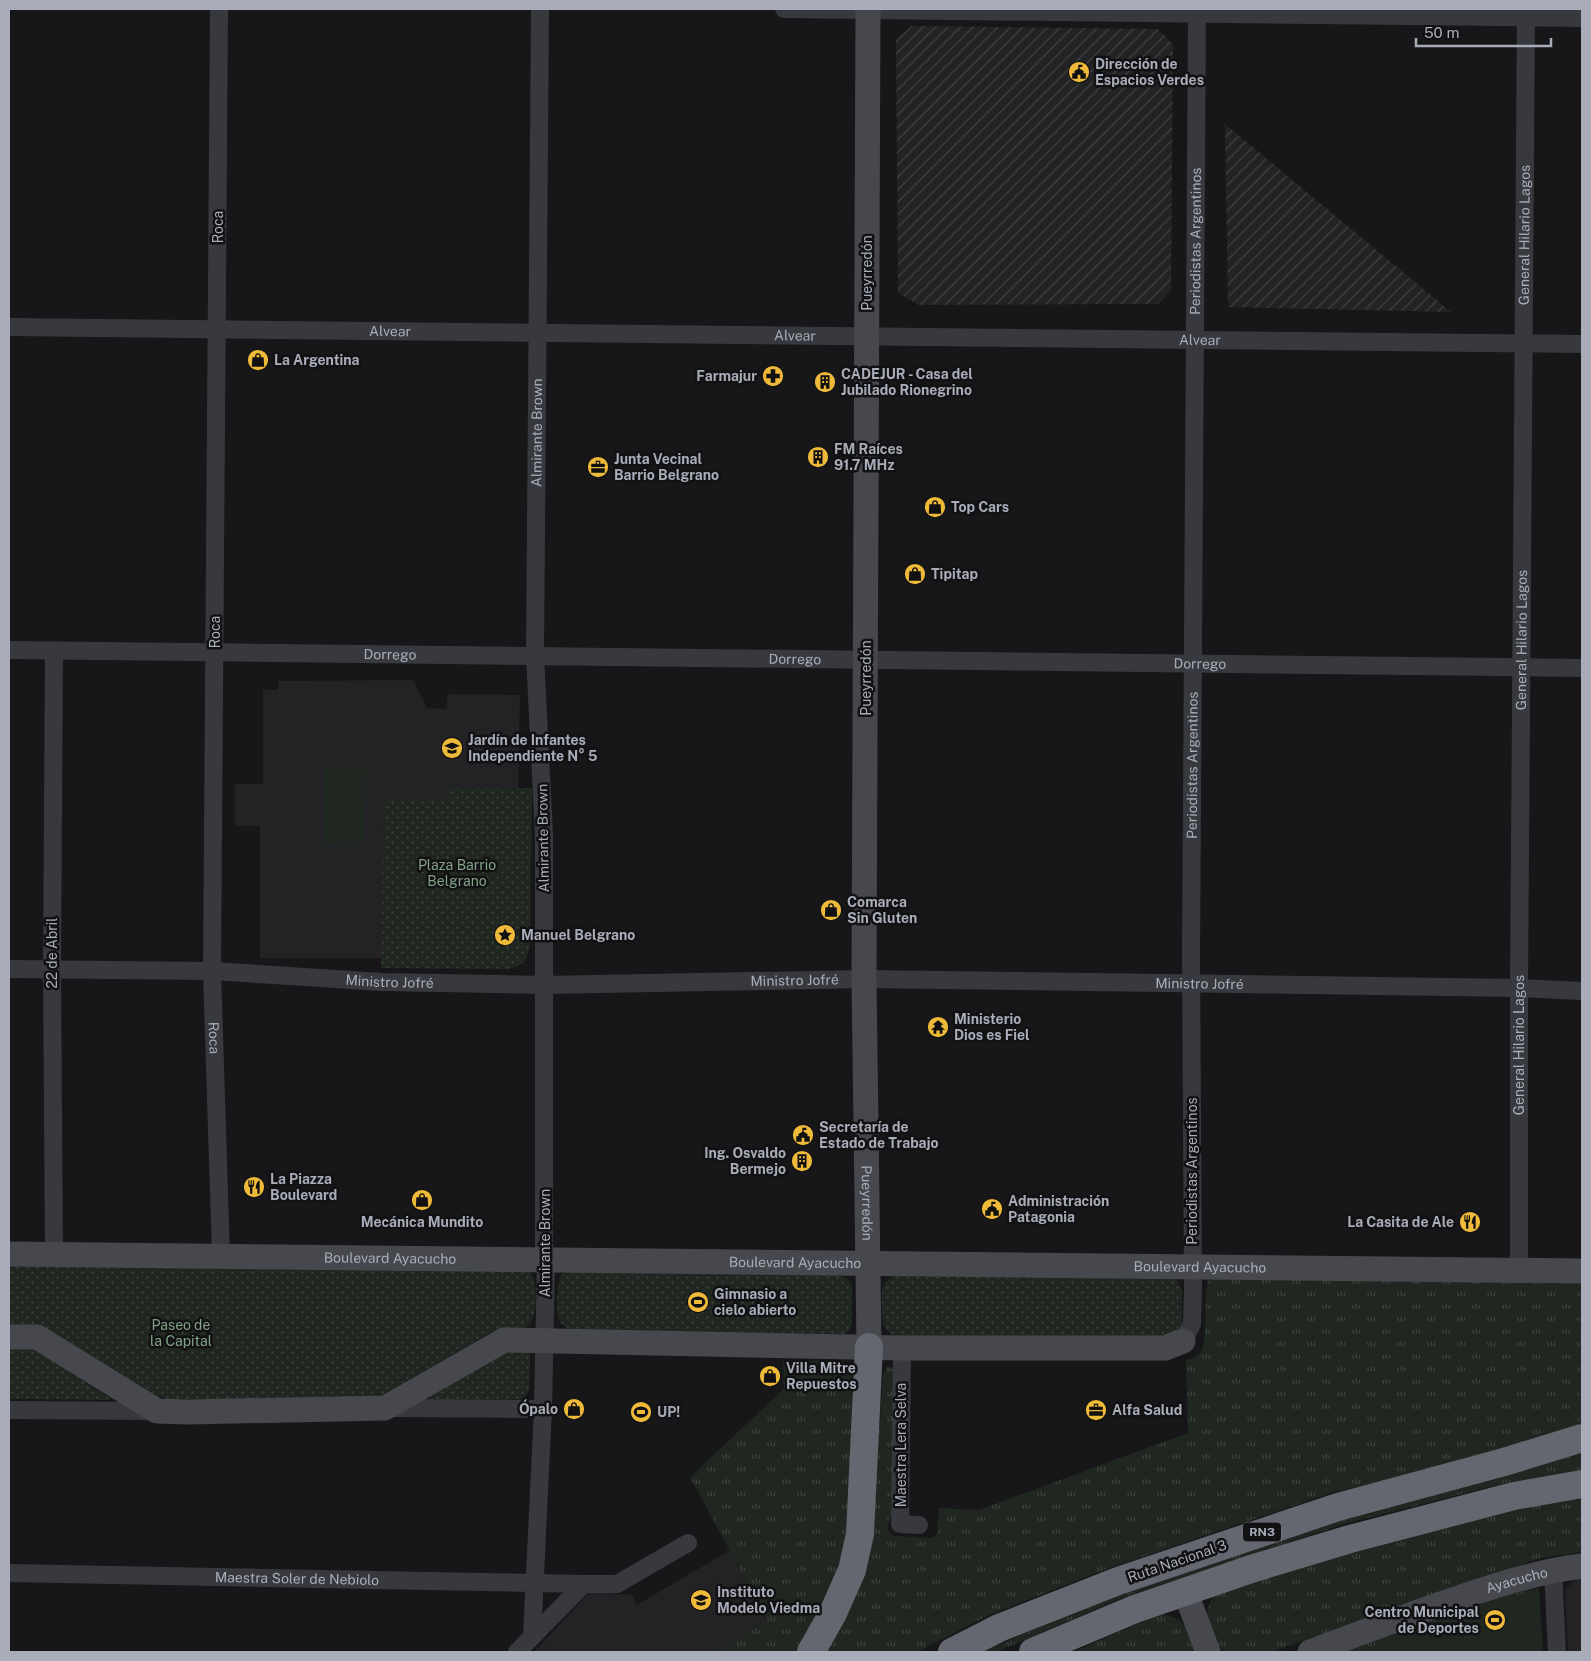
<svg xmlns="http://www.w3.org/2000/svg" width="1591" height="1661" font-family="'Public Sans',sans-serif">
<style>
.built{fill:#232326}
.industrial{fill:url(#industrial-furrows)}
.grass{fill:url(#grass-tufts)}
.park{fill:url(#park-dots)}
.pitch{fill:#1f2720}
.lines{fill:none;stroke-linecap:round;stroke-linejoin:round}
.street{stroke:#38393e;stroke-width:18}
.secondary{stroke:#46484e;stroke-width:25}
.highway{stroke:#64676f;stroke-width:28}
.labels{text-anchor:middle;stroke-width:5;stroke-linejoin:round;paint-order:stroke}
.shield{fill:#121214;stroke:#7c7e88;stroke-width:1}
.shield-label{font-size:12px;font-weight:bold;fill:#a9adb9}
.poi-label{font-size:14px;font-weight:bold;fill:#a9adb9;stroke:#121214;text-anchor:start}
.street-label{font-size:14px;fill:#a9adb9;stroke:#121214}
.park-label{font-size:14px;fill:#81a384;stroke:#121214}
</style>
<defs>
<pattern id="industrial-furrows" width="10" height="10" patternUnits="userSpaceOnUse" patternTransform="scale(1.25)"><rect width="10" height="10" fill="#232326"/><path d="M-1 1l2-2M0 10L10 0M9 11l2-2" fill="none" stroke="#404043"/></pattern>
<pattern id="grass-tufts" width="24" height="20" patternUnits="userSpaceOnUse" patternTransform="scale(1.25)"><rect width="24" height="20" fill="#1f2720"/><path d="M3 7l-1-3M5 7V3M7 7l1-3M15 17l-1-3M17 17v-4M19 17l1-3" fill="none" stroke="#3d443e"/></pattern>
<pattern id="park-dots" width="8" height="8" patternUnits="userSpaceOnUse" patternTransform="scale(1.25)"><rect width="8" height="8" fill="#1f2720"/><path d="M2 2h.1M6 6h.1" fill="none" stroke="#3d443e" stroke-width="1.8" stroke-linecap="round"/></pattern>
</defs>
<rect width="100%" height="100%" fill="#171719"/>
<path class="built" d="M 413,680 L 427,708 L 447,709 L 447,694 L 520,695 L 518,788 L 450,788 L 450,799 L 384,798 L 382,958 L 260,958 L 260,826 L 235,826 L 235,784 L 263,784 L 263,690 L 278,690 L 278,681 Z
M 730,1550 L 768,1622 L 717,1652 L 534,1652 L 590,1592 L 632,1595 L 637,1605 Z
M 1576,1578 L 1582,1578 L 1582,1652 L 1568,1652 L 1565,1590 Z"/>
<path class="industrial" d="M 911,26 L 1158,29 L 1173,44 L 1171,290 L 1158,304 L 919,305 L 898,293 L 896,40 Z
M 1225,124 L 1451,312 L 1228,307 Z"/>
<path class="grass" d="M 1218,1277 L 1582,1278 L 1582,1427 L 1474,1462 L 1334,1492 L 1104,1570 L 989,1615 L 917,1652 L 824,1652 L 876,1472 L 883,1376 L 885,1369 L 889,1366 L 893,1370 L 893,1512 L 888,1522 L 888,1531 L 893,1536 L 932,1538 L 937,1534 L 939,1508 L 979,1510 L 1188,1433 L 1186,1360 C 1192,1359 1196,1358 1200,1353 C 1209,1341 1203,1300 1208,1281 Z
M 841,1360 L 848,1365 L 853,1373 L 848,1535 L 837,1569 L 820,1609 L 796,1652 L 717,1652 L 768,1621 L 690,1477 L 784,1389 L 783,1361 Z
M 1582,1446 L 1582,1474 L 1510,1482 L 1348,1523 L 1243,1557 L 1124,1597 L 996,1652 L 981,1652 L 1122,1592 L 1241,1551 Z
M 1582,1494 L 1582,1552 L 1540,1558 L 1271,1652 C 1261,1652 1235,1655 1227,1652 C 1222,1650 1219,1646 1216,1642 C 1203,1624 1205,1610 1216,1591 L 1490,1513 Z
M 1529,1586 L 1533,1592 L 1382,1652 L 1334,1652 Z
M 1158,1615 C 1182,1614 1191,1631 1196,1652 L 1073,1652 Z"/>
<path class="park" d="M 449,788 L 532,788 L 530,946 C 526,961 524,965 508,969 L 381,968 L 384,798 L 450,799 Z
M 9,1266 L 525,1270 L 531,1273 C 538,1283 538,1318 528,1326 C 522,1330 502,1329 493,1331 L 375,1399 L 169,1399 L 157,1396 L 46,1328 L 9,1325 Z
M 571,1270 L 838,1274 L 849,1280 L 852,1286 L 852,1323 L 850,1329 L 845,1334 L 570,1329 C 565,1327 560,1324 559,1319 C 556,1311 556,1278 563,1273 C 565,1271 568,1271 571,1270 Z
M 894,1276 L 1176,1279 L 1182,1289 L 1182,1324 L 1179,1329 L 1165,1338 L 900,1338 C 895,1336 890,1335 887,1330 C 881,1324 881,1296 883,1287 C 885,1282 889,1279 894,1276 Z
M 9,1348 L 28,1348 L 42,1354 L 111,1399 L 108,1400 L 9,1399 Z
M 508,1351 L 527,1352 L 530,1354 L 529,1389 L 526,1397 L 522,1399 L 431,1400 L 429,1397 Z"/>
<path class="pitch" d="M 325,767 L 366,768 L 364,846 L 323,845 Z
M 1539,1588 L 1543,1652 L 1358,1652 Z"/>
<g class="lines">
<g class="street">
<path id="s1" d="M 219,9 L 212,971 L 221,1255"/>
<path d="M 784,9 L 1582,18"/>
<path id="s2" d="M 9,327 L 1582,344"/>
<path id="s3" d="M 9,650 L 1582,668"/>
<path d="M 54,651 L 52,969 L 54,1255"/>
<path id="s4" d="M 9,969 L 212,971 L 382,982 L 544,985 L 864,979 L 1519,988 L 1582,991"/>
<path id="s5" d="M 1519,1271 L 1519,988 L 1526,9"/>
<path id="s6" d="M 1183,1341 L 1192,1324 L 1193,1287 L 1191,957 L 1197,9"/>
<path d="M 902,1348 L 900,1524 L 919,1525"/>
<path d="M 388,1408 L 543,1409"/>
<path d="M 9,1410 L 156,1411"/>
<path d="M 1553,1570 L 1557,1652"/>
<path id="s7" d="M 9,1573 L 584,1584"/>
<path id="s8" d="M 532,1637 L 543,1409 L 546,1261 L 544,1245 L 544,835 L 535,656 L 540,9"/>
<path d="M 517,1652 L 584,1584 L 617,1584 L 688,1543"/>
</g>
<g class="secondary">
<path id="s9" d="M 868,9 L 864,979 L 869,1347"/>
<path id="s10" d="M 9,1254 L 1582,1271"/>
<path d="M 9,1337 L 37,1337 L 157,1411 L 188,1412 L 385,1408 L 504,1340 L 902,1348 L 1165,1348 L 1183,1341"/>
<path d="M 1185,1591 L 1208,1652"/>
<path id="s11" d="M 1310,1652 C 1360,1633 1410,1614 1461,1597 C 1501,1584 1540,1571 1582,1566"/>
</g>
<path class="highway" d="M 811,1652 L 833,1613 L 852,1570 L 860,1534 L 869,1347
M 952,1652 L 999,1628 L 1118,1581 L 1338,1507 L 1504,1462 L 1582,1438
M 1033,1652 L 1135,1609 L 1251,1569 L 1350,1539 L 1514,1496 L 1582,1484"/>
</g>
<defs>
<g id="civic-disc" transform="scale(1.125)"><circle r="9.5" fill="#efb939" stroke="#121214"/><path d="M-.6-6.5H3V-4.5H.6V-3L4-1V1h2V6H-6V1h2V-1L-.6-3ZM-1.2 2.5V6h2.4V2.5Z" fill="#111"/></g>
<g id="shop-disc" transform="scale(1.125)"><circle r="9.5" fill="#efb939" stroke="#121214"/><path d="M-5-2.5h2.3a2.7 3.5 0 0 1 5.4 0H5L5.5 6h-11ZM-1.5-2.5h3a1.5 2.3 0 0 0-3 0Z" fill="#111"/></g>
<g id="pharmacy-disc" transform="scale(1.125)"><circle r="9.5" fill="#efb939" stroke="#121214"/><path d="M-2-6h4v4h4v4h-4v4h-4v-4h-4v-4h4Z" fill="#111"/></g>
<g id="building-disc" transform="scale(1.125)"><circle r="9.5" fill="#efb939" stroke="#121214"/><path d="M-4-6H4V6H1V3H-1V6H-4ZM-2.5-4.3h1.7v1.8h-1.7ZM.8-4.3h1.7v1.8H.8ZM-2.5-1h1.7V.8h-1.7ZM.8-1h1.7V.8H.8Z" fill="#111"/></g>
<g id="office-disc" transform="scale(1.125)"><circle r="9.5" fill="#efb939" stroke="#121214"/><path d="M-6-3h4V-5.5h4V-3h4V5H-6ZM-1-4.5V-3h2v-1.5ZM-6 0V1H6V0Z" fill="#111"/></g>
<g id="school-disc" transform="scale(1.125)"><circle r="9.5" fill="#efb939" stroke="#121214"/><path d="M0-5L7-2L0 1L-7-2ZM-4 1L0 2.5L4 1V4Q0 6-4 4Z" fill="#111"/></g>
<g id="sight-disc" transform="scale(1.125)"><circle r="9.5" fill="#efb939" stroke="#121214"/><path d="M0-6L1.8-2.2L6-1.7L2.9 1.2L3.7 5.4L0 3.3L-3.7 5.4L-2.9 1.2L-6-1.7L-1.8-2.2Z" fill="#111"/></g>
<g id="temple-disc" transform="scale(1.125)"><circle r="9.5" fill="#efb939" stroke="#121214"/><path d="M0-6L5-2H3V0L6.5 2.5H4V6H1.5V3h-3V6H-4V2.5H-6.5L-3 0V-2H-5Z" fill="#111"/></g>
<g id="restaurant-disc" transform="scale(1.125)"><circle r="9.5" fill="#efb939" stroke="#121214"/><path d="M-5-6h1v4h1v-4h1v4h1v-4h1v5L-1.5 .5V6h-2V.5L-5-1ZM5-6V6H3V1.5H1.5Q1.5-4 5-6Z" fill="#111"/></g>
<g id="stadium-disc" transform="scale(1.125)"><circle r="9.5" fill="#efb939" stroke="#121214"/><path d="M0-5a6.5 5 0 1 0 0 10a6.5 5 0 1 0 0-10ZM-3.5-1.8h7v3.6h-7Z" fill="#111"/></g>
</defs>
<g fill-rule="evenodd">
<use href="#civic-disc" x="1079" y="72"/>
<use href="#shop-disc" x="258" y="360"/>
<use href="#pharmacy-disc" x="773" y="376"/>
<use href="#building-disc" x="825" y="382"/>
<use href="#building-disc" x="818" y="457"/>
<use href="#office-disc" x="598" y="467"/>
<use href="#shop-disc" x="935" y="507"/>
<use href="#shop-disc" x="915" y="574"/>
<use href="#school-disc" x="452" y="748"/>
<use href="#shop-disc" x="831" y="910"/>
<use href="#sight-disc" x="505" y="935"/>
<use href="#temple-disc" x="938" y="1027"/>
<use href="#civic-disc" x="803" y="1135"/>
<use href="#building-disc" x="802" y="1161"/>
<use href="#restaurant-disc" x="254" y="1187"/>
<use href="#shop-disc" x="422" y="1200"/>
<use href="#civic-disc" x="992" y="1209"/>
<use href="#restaurant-disc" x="1470" y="1222"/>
<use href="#stadium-disc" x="698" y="1302"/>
<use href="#shop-disc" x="770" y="1376"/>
<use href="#shop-disc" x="574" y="1409"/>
<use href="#office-disc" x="1096" y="1410"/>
<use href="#stadium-disc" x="641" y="1412"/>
<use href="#school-disc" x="701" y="1600"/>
<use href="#stadium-disc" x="1495" y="1620"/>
</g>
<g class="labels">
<rect class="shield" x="1243" y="1522.5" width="38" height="19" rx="4"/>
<g class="shield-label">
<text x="1262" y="1536">RN3</text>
</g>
<g class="poi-label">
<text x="1095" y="69">Dirección de<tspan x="1095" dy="16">Espacios Verdes</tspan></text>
<text x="274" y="365">La Argentina</text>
<text x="841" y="379">CADEJUR - Casa del<tspan x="841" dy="16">Jubilado Rionegrino</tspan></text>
<text x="757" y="381" text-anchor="end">Farmajur</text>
<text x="834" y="454">FM Raíces<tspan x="834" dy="16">91.7 MHz</tspan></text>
<text x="614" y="464">Junta Vecinal<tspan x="614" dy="16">Barrio Belgrano</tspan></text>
<text x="951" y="512">Top Cars</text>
<text x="931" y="579">Tipitap</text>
<text x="468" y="745">Jardín de Infantes<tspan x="468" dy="16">Independiente N° 5</tspan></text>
<text x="847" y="907">Comarca<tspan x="847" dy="16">Sin Gluten</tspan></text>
<text x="521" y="940">Manuel Belgrano</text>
<text x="954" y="1024">Ministerio<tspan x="954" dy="16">Dios es Fiel</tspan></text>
<text x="819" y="1132">Secretaría de<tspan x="819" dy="16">Estado de Trabajo</tspan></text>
<text x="786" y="1158" text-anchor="end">Ing. Osvaldo<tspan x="786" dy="16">Bermejo</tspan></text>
<text x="270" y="1184">La Piazza<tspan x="270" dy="16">Boulevard</tspan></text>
<text x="1008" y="1206">Administración<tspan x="1008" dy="16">Patagonia</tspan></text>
<text x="422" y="1227" text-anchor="middle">Mecánica Mundito</text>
<text x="1454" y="1227" text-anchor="end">La Casita de Ale</text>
<text x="714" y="1299">Gimnasio a<tspan x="714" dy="16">cielo abierto</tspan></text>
<text x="786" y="1373">Villa Mitre<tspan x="786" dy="16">Repuestos</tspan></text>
<text x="558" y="1414" text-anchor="end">Ópalo</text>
<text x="1112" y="1415">Alfa Salud</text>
<text x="657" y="1417">UP!</text>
<text x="717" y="1597">Instituto<tspan x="717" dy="16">Modelo Viedma</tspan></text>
<text x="1479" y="1617" text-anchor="end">Centro Municipal<tspan x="1479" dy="16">de Deportes</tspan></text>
</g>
<g class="street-label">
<text transform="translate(218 227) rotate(-90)" y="5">Roca</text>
<text dy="5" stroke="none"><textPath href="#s5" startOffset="1036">General Hilario Lagos</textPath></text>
<text dy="5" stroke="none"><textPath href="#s6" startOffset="1102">Periodistas Argentinos</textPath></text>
<text transform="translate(867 273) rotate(-90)" y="5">Pueyrredón</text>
<text dy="5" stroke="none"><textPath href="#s2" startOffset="381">Alvear</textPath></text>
<text dy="5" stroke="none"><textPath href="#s2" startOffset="786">Alvear</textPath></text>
<text dy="5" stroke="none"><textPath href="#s2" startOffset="1191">Alvear</textPath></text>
<text dy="5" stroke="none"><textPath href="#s8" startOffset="1205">Almirante Brown</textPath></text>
<text transform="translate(215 632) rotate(-90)" y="5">Roca</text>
<text dy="5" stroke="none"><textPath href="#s5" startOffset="631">General Hilario Lagos</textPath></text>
<text dy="5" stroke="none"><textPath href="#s3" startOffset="381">Dorrego</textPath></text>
<text dy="5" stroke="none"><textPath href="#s3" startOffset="786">Dorrego</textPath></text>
<text dy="5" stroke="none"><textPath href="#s3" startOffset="1191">Dorrego</textPath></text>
<text transform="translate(866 678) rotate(-90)" y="5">Pueyrredón</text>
<text dy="5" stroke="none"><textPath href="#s6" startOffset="578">Periodistas Argentinos</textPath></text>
<text transform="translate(543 838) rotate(-91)" y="5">Almirante Brown</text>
<text transform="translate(52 953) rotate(-90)" y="5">22 de Abril</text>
<text dy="5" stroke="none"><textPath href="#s4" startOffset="786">Ministro Jofré</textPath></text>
<text dy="5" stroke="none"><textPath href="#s4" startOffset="381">Ministro Jofré</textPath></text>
<text dy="5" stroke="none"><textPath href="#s4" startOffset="1191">Ministro Jofré</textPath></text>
<text dy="5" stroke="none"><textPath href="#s1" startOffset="1029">Roca</textPath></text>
<text dy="5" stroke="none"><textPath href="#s5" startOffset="226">General Hilario Lagos</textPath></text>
<text transform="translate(1192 1171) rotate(-90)" y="5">Periodistas Argentinos</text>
<text dy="5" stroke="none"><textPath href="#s9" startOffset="1194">Pueyrredón</textPath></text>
<text transform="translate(545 1243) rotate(-90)" y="5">Almirante Brown</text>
<text dy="5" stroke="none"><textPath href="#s10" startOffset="381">Boulevard Ayacucho</textPath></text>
<text dy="5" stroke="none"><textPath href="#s10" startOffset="786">Boulevard Ayacucho</textPath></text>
<text dy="5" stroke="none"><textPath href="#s10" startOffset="1191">Boulevard Ayacucho</textPath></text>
<text transform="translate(901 1445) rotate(-90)" y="5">Maestra Lera Selva</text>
<text transform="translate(1177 1561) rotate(-19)" y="5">Ruta Nacional 3</text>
<text dy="5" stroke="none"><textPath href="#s7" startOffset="288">Maestra Soler de Nebiolo</textPath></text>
<text dy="5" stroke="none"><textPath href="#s11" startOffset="219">Ayacucho</textPath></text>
</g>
<g class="park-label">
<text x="457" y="870">Plaza Barrio<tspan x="457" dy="16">Belgrano</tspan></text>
<text x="181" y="1330">Paseo de<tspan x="181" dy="16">la Capital</tspan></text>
</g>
</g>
<rect width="1591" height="1661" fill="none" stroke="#a9adb9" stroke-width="20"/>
<path d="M1416 38v8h135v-8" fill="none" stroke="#a9adb9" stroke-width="2.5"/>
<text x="1424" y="38" font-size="15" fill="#a9adb9" stroke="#121214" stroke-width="4" paint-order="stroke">50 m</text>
</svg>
